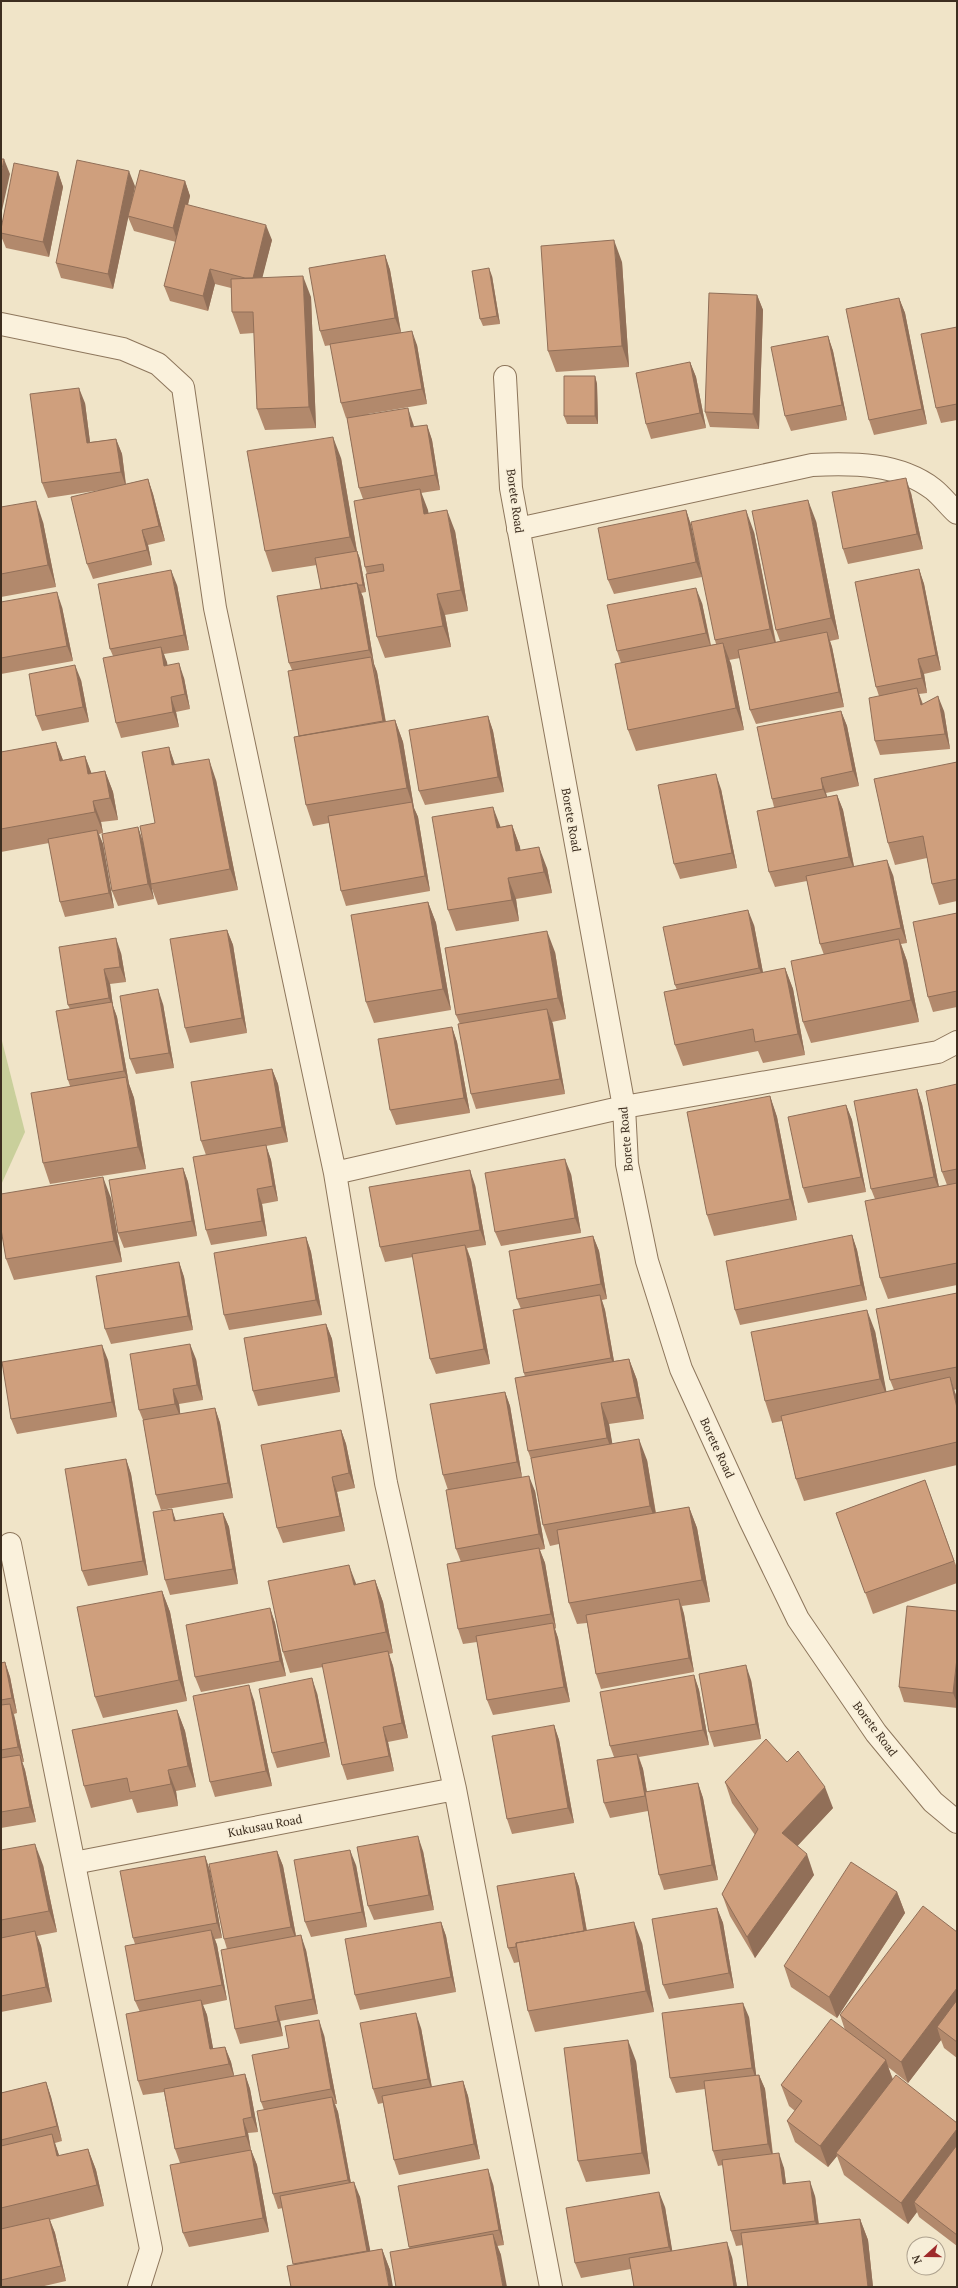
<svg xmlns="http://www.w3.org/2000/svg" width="958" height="2288" font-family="'PT Serif',serif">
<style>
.green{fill:#c9cf9b}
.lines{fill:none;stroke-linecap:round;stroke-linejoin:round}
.minor-casing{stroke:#8d765c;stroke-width:24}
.minor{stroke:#faf1dc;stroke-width:22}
.wall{fill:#b2896c}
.shaded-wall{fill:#916f58}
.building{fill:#cf9f7d;stroke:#916f58}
.labels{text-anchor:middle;stroke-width:3;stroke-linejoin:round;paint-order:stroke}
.street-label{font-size:12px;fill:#3d2e20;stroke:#f7eed8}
</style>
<rect width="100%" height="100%" fill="#f0e4c8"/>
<path class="green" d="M 1,1037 L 25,1132 L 1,1185 Z"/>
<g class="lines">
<g class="minor-casing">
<path id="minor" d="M 1,324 L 123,349 L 158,364 L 183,387 L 215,608 L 335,1173 L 386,1483 L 455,1789 L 551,2287
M 505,377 L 511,488 L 624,1107 L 627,1164 L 647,1261 L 681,1369 L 750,1520 L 798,1619 L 876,1733 L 933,1802 L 957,1822
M 518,529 L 812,465 C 853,463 899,463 933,489 C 942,496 949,506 957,513
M 335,1173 L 624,1107 L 938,1052 L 957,1042
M 10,1544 L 151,2249 L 139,2287
M 74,1863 L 455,1789"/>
</g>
<use href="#minor" class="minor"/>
</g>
<path class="wall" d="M 58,172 L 63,187 L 49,257 L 6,248 L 1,236 L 1,229 Z
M 185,181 L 190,196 L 188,205 L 272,240 L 262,277 L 311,297 L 316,428 L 265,430 L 257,409 L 254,333 L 240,334 L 232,312 L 231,288 L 215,284 L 208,311 L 170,301 L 164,286 L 176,242 L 134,231 L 128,217 L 113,289 L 61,278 L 56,263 L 135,186 L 131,207 Z
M 385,255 L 390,270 L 401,332 L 417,345 L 427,404 L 368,414 L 413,423 L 414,427 L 427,425 L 432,440 L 440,490 L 421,493 L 428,513 L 455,531 L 468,611 L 445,615 L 451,647 L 385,658 L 377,637 L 367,574 L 365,567 L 363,499 L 359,488 L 347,418 L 346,418 L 341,403 L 331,345 L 325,346 L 320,331 Z
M 622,262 L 629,367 L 556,372 L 548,351 Z
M 492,276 L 500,324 L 483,326 L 480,319 Z
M 757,295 L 763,310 L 759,429 L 710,427 L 705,412 Z
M 899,298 L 905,313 L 927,424 L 874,435 L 869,420 Z
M 957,327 L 957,420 L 941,423 L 936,408 Z
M 828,336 L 833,351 L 847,420 L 791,431 L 785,416 Z
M 690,362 L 696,377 L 706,428 L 651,439 L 646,424 Z
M 595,376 L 597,384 L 598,424 L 567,424 L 564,416 Z
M 85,403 L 90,442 L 116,439 L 122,454 L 126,484 L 148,479 L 153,494 L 165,541 L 148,545 L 152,565 L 93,579 L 87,564 L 101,490 L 48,498 L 42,483 Z
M 341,458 L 357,551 L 360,559 L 366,592 L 361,593 L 363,597 L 374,664 L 377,672 L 386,722 L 395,720 L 403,742 L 414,808 L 418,817 L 430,891 L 346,906 L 341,891 L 329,823 L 313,826 L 306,805 L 292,670 L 289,663 L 321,589 L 317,565 L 272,572 L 265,551 Z
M 911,493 L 923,549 L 848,564 L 843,549 Z
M 1,507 L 43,522 L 56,587 L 1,597 Z
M 686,510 L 691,525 L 702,577 L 614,594 L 608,580 Z
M 816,521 L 839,639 L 830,641 L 832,647 L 844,707 L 756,724 L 750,710 L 740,658 L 729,660 L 731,664 L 744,730 L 636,751 L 628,730 L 621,663 L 617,651 L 702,603 L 711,645 L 716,644 L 715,640 L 754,532 L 776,642 L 780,641 L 776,630 Z
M 919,569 L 924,584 L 941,670 L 924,674 L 927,693 L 919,694 L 923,704 L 944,711 L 950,749 L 880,755 L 875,741 L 879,696 L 876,687 Z
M 177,585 L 189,650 L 164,654 L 167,666 L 184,678 L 190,709 L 176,712 L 179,727 L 121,738 L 116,723 L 113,656 L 110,649 Z
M 1,602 L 62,607 L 73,661 L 1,674 Z
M 81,680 L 89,722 L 42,731 L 36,716 Z
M 841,711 L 847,726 L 859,786 L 826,793 L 827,797 L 837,795 L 843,810 L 854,866 L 893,875 L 907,943 L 901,944 L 907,961 L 919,1022 L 811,1043 L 803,1022 L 824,955 L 820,944 L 807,881 L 775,887 L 769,872 L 774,807 L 772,799 Z
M 488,716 L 493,731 L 504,792 L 425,805 L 419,791 Z
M 56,742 L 63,760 L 85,756 L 91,773 L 105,771 L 113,792 L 118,820 L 101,822 L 103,833 L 99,834 L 103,844 L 114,908 L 65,917 L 60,902 L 49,843 L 1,852 L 1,752 Z
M 169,747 L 175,765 L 216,780 L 238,890 L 158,905 L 151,886 L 154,899 L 118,906 L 112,891 L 138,827 L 143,842 L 155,823 Z
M 957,762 L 957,901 L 939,905 L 932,884 L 927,858 L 895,865 L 888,843 Z
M 721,789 L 737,868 L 680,879 L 674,864 Z
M 512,825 L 520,847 L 520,851 L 547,868 L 552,893 L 516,899 L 519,921 L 456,931 L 448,910 L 500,827 Z
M 428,902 L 436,923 L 451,1010 L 374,1023 L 366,1002 Z
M 957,913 L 957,1007 L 933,1012 L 928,997 Z
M 754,925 L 763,973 L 785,968 L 793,989 L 805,1055 L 763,1063 L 758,1051 L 683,1066 L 675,1045 L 677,990 L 675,985 Z
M 227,930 L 233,945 L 247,1033 L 190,1043 L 185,1028 Z
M 555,952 L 566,1019 L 552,1022 L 565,1094 L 476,1109 L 471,1094 L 460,1024 L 456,1015 Z
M 121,953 L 126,982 L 110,984 L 113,1006 L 117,1017 L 129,1084 L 134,1098 L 146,1169 L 50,1184 L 43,1163 L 70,1086 L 68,1080 L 70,1009 L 68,1005 Z
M 163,1004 L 174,1068 L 136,1074 L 130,1059 Z
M 452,1027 L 457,1042 L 470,1113 L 396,1125 L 390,1110 Z
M 272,1069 L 278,1084 L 288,1142 L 266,1146 L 271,1160 L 278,1201 L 262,1204 L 267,1236 L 211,1245 L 206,1230 L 206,1155 L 201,1141 Z
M 957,1084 L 957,1285 L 888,1299 L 880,1278 L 875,1199 L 871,1189 L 917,1089 L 922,1104 L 939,1187 L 947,1185 L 942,1172 Z
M 770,1096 L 777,1117 L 797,1220 L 714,1236 L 707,1215 Z
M 846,1105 L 852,1120 L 866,1192 L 808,1203 L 803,1188 Z
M 183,1168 L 188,1182 L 197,1236 L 124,1248 L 118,1233 Z
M 571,1174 L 581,1233 L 501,1246 L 495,1232 Z
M 475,1185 L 486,1245 L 467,1248 L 471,1260 L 490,1364 L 436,1374 L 430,1359 L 413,1257 L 385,1262 L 380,1247 Z
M 111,1198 L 122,1262 L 14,1280 L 6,1259 Z
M 852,1235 L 857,1250 L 867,1300 L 740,1325 L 735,1310 Z
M 593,1236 L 599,1251 L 607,1299 L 602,1300 L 605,1310 L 614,1361 L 629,1359 L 637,1380 L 644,1419 L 609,1424 L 612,1444 L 647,1460 L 656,1513 L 689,1507 L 697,1528 L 710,1602 L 682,1606 L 684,1614 L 694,1672 L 601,1689 L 596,1674 L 587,1623 L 577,1624 L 569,1603 L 559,1544 L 550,1546 L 543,1525 L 532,1462 L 528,1451 L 525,1377 L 524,1373 L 521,1309 L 517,1299 Z
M 306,1237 L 311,1252 L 322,1315 L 229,1330 L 224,1315 Z
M 179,1262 L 184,1277 L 193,1330 L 111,1344 L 105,1329 Z
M 957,1293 L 957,1389 L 954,1390 L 957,1398 L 957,1465 L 804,1501 L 796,1479 L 782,1421 L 772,1423 L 765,1401 L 875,1331 L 886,1392 L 894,1390 L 890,1380 Z
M 326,1324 L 332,1339 L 340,1392 L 258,1406 L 253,1391 Z
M 196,1359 L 203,1400 L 179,1404 L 180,1414 L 215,1408 L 220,1423 L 233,1498 L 161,1510 L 156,1495 L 143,1420 L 139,1410 Z
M 108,1360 L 117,1417 L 17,1434 L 11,1419 Z
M 505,1392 L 510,1406 L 522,1477 L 535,1491 L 545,1549 L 540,1550 L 545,1563 L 556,1628 L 555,1629 L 558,1638 L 570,1702 L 493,1715 L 487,1700 L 477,1642 L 463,1644 L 458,1629 L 461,1562 L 456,1549 L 448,1490 L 443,1475 Z
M 341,1430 L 346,1444 L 355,1488 L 337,1492 L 345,1531 L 283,1543 L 277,1528 Z
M 126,1459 L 131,1474 L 148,1575 L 88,1586 L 82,1571 Z
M 925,1480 L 957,1568 L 957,1583 L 873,1614 L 836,1513 Z
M 223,1513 L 229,1527 L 238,1584 L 170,1595 L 165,1580 Z
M 375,1580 L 383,1602 L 393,1653 L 389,1654 L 393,1666 L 408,1738 L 388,1742 L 394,1771 L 347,1780 L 342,1765 L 323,1667 L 290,1673 L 283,1652 L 356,1584 Z
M 162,1591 L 170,1612 L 187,1701 L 103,1718 L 95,1697 Z
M 270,1608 L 275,1623 L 286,1676 L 201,1692 L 195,1677 Z
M 957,1611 L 957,1708 L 904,1702 L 899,1687 Z
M 5,1662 L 10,1677 L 17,1713 L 14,1714 L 15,1719 L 24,1762 L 22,1762 L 25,1770 L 36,1822 L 1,1828 L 1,1663 Z
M 694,1675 L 699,1690 L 709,1745 L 639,1757 L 643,1769 L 647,1792 L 698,1783 L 703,1798 L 718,1880 L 664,1890 L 659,1875 L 648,1811 L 610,1818 L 604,1803 L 614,1757 L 610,1746 Z
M 751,1680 L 761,1739 L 714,1747 L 709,1732 Z
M 317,1693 L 330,1757 L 277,1768 L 272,1753 Z
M 254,1700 L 272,1786 L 215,1797 L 210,1782 Z
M 177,1710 L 185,1731 L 196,1787 L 176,1791 L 178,1806 L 137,1813 L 132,1799 L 91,1808 L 84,1786 Z
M 554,1725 L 559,1740 L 574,1823 L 512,1834 L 507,1819 Z
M 787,1762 L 833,1808 L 797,1846 L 814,1875 L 755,1958 L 730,1916 L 722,1894 L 755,1835 L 732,1803 L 725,1782 Z
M 1,1850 L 43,1865 L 57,1932 L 37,1936 L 41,1946 L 52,2002 L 1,2012 Z
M 277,1851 L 283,1866 L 296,1936 L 306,1950 L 318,2014 L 280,2021 L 283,2036 L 240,2044 L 235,2029 L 227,1949 L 224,1939 Z
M 423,1851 L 434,1910 L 374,1920 L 368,1906 Z
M 205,1856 L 210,1871 L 222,1938 L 215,1939 L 217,1945 L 227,2000 L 203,2005 L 207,2015 L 213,2049 L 225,2047 L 231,2062 L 234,2076 L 245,2074 L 250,2089 L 258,2132 L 248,2133 L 251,2150 L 257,2165 L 269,2232 L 189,2247 L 183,2233 L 180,2163 L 175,2149 L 164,2092 L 143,2095 L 138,2081 L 140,2012 L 135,2001 L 135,1944 L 133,1938 Z
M 356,1865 L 367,1927 L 311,1937 L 305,1922 Z
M 574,1873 L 579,1887 L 587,1931 L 642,1943 L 654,2012 L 535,2032 L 528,2011 L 519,1962 L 514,1963 L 508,1948 Z
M 897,1892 L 905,1913 L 837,2018 L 791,1987 L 784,1966 Z
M 717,1908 L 723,1923 L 734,1988 L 669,1999 L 663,1985 Z
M 441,1922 L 446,1936 L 456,1992 L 360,2010 L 355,1995 Z
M 957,1932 L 957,2058 L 944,2048 L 941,2040 L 908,2083 L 888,2067 L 893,2079 L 957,2123 L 957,2246 L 919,2217 L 917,2212 L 908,2224 L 844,2175 L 837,2156 L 828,2167 L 795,2142 L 787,2121 L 795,2111 L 789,2106 L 781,2085 L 845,2030 L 840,2015 Z
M 749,2017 L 756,2075 L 759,2075 L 765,2089 L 773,2154 L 784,2168 L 786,2184 L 815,2196 L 819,2224 L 860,2219 L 868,2240 L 873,2287 L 748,2287 L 743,2245 L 736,2246 L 731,2231 L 723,2165 L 718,2166 L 713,2151 L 705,2089 L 676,2093 L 670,2078 Z
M 421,2028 L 432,2087 L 463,2081 L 468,2096 L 480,2159 L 399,2175 L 394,2160 L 383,2103 L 378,2104 L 373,2089 Z
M 324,2035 L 337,2104 L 335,2104 L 338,2112 L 351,2183 L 360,2197 L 370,2251 L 382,2249 L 390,2270 L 294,2265 L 283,2208 L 278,2209 L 273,2194 L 264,2110 L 261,2102 L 289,2048 Z
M 636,2061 L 650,2174 L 586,2182 L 578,2161 Z
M 46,2082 L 51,2097 L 62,2141 L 55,2143 L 59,2156 L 88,2149 L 96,2170 L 104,2206 L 50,2220 L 55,2233 L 66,2281 L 40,2287 L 1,2287 L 1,2093 Z
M 493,2184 L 504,2245 L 497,2246 L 501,2255 L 410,2249 L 409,2247 Z
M 665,2207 L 672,2251 L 732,2257 L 737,2287 L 634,2287 L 631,2269 L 581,2278 L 575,2263 Z"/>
<path class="shaded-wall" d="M 4,159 L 10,174 L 1,215 L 1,174 Z
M 129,171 L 135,186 L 113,289 L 108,274 Z
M 58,172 L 63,187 L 49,257 L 43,242 Z
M 185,181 L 190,196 L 178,243 L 173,228 Z
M 266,225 L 272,240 L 258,295 L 252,280 Z
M 614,240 L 622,262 L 629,367 L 622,346 Z
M 385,255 L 390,270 L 401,333 L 395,318 Z
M 489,268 L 492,276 L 500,324 L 497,316 Z
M 210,269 L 215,284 L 208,311 L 203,296 Z
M 303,276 L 311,297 L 316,428 L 309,407 Z
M 757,295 L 763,310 L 759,429 L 753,414 Z
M 899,298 L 905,313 L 927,424 L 922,409 Z
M 412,331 L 417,345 L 427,404 L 422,389 Z
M 828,336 L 833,351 L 847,420 L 842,405 Z
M 690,362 L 696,377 L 706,428 L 700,413 Z
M 595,376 L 597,384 L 598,424 L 595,416 Z
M 79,388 L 85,403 L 92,458 L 87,443 Z
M 408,408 L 413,423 L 417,442 L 411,427 Z
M 427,425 L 432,440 L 440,490 L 435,475 Z
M 333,437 L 341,458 L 358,558 L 350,537 Z
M 116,439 L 122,454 L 126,487 L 121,472 Z
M 906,478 L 911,493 L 923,549 L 917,534 Z
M 148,479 L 153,494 L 165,541 L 159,526 Z
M 420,489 L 428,510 L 432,535 L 424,514 Z
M 808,500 L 816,521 L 839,639 L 831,618 Z
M 36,501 L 43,522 L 56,587 L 48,565 Z
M 447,510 L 455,531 L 468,611 L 461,590 Z
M 686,510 L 691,525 L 702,577 L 696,562 Z
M 746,510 L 754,532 L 777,650 L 770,629 Z
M 142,530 L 148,545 L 152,565 L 147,550 Z
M 357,551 L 360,559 L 366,592 L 363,585 Z
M 919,569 L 924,584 L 941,670 L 936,655 Z
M 171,570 L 177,585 L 189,650 L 184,635 Z
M 357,583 L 363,597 L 374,664 L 377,672 L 388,736 L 383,721 L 372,657 L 369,650 Z
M 696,588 L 702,603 L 711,648 L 706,633 Z
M 57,592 L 62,607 L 73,661 L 67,646 Z
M 437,594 L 445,615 L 451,647 L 443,626 Z
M 827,632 L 832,647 L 844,707 L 839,692 Z
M 723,643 L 731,664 L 744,730 L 736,708 Z
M 161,647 L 167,662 L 170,681 L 164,666 Z
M 918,659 L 924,674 L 927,693 L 922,678 Z
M 179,663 L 184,678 L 190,709 L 185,694 Z
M 75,665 L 81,680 L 89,722 L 83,707 Z
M 917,688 L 922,703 L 926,719 L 921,705 Z
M 938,696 L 944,711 L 950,749 L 945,734 Z
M 171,697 L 176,712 L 179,727 L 173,712 Z
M 841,711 L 847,726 L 859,786 L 853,771 Z
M 488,716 L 493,731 L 504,792 L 498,777 Z
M 395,720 L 403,742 L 414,808 L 418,817 L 430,891 L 425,876 L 412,803 L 407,788 Z
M 56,742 L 64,763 L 60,761 Z
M 169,747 L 176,768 L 172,765 Z
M 85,756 L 93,777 L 88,774 Z
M 209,759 L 216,780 L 238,890 L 230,869 Z
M 105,771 L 113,792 L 118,820 L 110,798 Z
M 716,774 L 721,789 L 737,868 L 732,853 Z
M 821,778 L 826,793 L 829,804 L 823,789 Z
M 837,795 L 843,810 L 855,872 L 849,857 Z
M 93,801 L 101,822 L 103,833 L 95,812 Z
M 493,807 L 501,828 L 497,828 Z
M 512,825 L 520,847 L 524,872 L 516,851 Z
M 138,827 L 143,842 L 154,899 L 148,884 Z
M 97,830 L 103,844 L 114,908 L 109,893 Z
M 539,847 L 547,868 L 552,893 L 544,872 Z
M 887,860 L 893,875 L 907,943 L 901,928 Z
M 508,878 L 516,899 L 519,921 L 512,900 Z
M 428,902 L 436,923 L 451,1010 L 443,989 Z
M 748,910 L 754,925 L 765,983 L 759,968 Z
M 227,930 L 233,945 L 247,1033 L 242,1018 Z
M 547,931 L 555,952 L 566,1019 L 558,998 Z
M 116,938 L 121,953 L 126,982 L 120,967 Z
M 899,939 L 907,961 L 919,1022 L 911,1000 Z
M 785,968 L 793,989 L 805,1055 L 798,1034 Z
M 104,969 L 110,984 L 113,1006 L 117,1017 L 129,1084 L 134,1098 L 146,1169 L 138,1147 L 127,1078 L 124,1071 L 113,1009 L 109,998 Z
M 158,989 L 163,1004 L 174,1068 L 169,1053 Z
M 547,1009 L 553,1024 L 565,1094 L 560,1079 Z
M 452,1027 L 457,1042 L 470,1113 L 464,1098 Z
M 272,1069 L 278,1084 L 288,1142 L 282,1127 Z
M 917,1089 L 922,1104 L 940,1192 L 934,1177 Z
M 770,1096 L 777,1117 L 797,1220 L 790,1199 Z
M 846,1105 L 852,1120 L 866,1192 L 861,1177 Z
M 266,1145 L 271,1160 L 278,1201 L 273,1186 Z
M 565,1159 L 571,1174 L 581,1233 L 575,1218 Z
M 183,1168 L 188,1182 L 197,1236 L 192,1221 Z
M 470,1170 L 475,1185 L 486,1245 L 480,1230 Z
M 103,1177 L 111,1198 L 122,1262 L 114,1241 Z
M 257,1189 L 262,1204 L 267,1236 L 262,1221 Z
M 852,1235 L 857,1250 L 867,1300 L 861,1285 Z
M 593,1236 L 599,1251 L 607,1299 L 601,1284 Z
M 306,1237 L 311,1252 L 322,1315 L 316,1300 Z
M 465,1245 L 471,1260 L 490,1364 L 484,1349 Z
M 179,1262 L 184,1277 L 193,1330 L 188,1316 Z
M 600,1295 L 605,1310 L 616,1373 L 611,1358 Z
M 867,1310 L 875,1331 L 888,1400 L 880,1379 Z
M 326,1324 L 332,1339 L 340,1392 L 335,1377 Z
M 190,1344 L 196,1359 L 203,1400 L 197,1385 Z
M 102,1345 L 108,1360 L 117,1417 L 112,1402 Z
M 629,1359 L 637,1380 L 644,1419 L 637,1397 Z
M 950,1377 L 957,1398 L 957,1408 Z
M 173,1389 L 179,1404 L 181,1419 L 175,1404 Z
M 505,1392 L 510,1406 L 522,1477 L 517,1462 Z
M 601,1403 L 609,1424 L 615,1459 L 607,1438 Z
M 215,1408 L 220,1423 L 233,1498 L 228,1483 Z
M 341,1430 L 346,1444 L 355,1488 L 349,1473 Z
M 639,1439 L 647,1460 L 658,1528 L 650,1506 Z
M 126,1459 L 131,1474 L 148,1575 L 143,1561 Z
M 529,1476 L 535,1491 L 545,1549 L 539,1534 Z
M 332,1477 L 337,1492 L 345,1531 L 340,1516 Z
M 689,1507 L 697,1528 L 710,1602 L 702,1580 Z
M 172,1509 L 177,1524 L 174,1521 Z
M 223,1513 L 229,1527 L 238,1584 L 233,1569 Z
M 539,1548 L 545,1563 L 556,1628 L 551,1614 Z
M 349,1565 L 357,1586 L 354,1585 Z
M 375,1580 L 383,1602 L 393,1653 L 386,1632 Z
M 162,1591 L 170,1612 L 187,1701 L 179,1680 Z
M 679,1599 L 684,1614 L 694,1672 L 689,1658 Z
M 270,1608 L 275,1623 L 286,1676 L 280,1661 Z
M 553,1623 L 558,1638 L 570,1702 L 564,1687 Z
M 388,1651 L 393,1666 L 408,1738 L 402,1723 Z
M 957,1658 L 957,1703 L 953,1693 Z
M 5,1662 L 10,1677 L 17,1713 L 12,1698 Z
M 746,1665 L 751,1680 L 761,1739 L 756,1724 Z
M 694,1675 L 699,1690 L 709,1745 L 703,1730 Z
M 312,1678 L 317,1693 L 330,1757 L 325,1742 Z
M 249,1685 L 254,1700 L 272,1786 L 266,1771 Z
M 10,1704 L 15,1719 L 24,1762 L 18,1747 Z
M 177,1710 L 185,1731 L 196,1787 L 188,1766 Z
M 554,1725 L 559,1740 L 574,1823 L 568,1808 Z
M 383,1727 L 388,1742 L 394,1771 L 389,1756 Z
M 637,1754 L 643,1769 L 650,1811 L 645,1796 Z
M 20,1755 L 25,1770 L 36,1822 L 30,1807 Z
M 168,1770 L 176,1791 L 178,1806 L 171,1784 Z
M 698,1783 L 703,1798 L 718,1880 L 712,1865 Z
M 825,1787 L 833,1808 L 790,1854 L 782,1833 Z
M 418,1836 L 423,1851 L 434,1910 L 429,1895 Z
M 35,1844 L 43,1865 L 57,1932 L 49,1911 Z
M 350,1850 L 356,1865 L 367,1927 L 362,1912 Z
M 277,1851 L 283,1866 L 297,1942 L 291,1927 Z
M 807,1854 L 814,1875 L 755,1958 L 747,1937 Z
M 205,1856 L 210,1871 L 222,1938 L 217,1923 Z
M 574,1873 L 579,1887 L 590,1950 L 585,1935 Z
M 897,1892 L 905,1913 L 837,2018 L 829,1997 Z
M 717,1908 L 723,1923 L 734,1988 L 729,1973 Z
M 441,1922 L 446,1936 L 456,1992 L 451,1977 Z
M 634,1922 L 642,1943 L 654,2012 L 646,1991 Z
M 211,1930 L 217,1945 L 227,2000 L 222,1985 Z
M 35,1931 L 41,1946 L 52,2002 L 46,1987 Z
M 301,1935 L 306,1950 L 318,2014 L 313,1999 Z
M 957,1988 L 957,2019 L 937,2027 L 941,2040 L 908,2083 L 901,2062 Z
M 201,2000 L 207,2015 L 216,2064 L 210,2049 Z
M 743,2003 L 749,2017 L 757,2082 L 752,2068 Z
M 275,2006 L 280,2021 L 283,2036 L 278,2021 Z
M 416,2013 L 421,2028 L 433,2094 L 428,2079 Z
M 319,2020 L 324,2035 L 337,2104 L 331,2089 Z
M 628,2040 L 636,2061 L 650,2174 L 642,2153 Z
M 225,2047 L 231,2062 L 235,2079 L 229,2064 Z
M 886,2060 L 893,2081 L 836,2153 L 837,2156 L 828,2167 L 820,2146 Z
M 245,2074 L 250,2089 L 258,2132 L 252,2117 Z
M 759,2075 L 765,2089 L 773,2159 L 768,2144 Z
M 463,2081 L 468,2096 L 480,2159 L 474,2144 Z
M 46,2082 L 51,2097 L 62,2141 L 57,2126 Z
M 332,2097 L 338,2112 L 353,2195 L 348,2180 Z
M 243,2119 L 248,2133 L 251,2151 L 246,2136 Z
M 957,2129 L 957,2160 L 914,2202 L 917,2212 L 908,2224 L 901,2203 Z
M 52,2134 L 59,2155 L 64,2178 L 57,2156 Z
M 88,2149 L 96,2170 L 104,2206 L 97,2185 Z
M 251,2150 L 257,2165 L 269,2232 L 263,2218 Z
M 779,2153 L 784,2168 L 788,2199 L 783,2184 Z
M 488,2169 L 493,2184 L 504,2245 L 499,2230 Z
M 810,2181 L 815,2196 L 820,2236 L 815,2221 Z
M 354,2182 L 360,2197 L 373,2265 L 367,2251 Z
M 659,2192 L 665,2207 L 674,2261 L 669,2247 Z
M 49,2218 L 55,2233 L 66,2281 L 61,2266 Z
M 860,2219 L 868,2240 L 873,2287 L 868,2287 Z
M 493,2234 L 501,2255 L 507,2287 L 503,2287 Z
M 727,2242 L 732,2257 L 737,2287 L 734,2287 Z
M 382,2249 L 390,2270 L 393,2287 L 389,2287 Z"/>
<path class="building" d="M 1,159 L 4,159 L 1,174 Z
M 77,160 L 129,171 L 108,274 L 56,263 Z
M 14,163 L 58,172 L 43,242 L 1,233 L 1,229 Z
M 140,170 L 185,181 L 173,228 L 128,216 Z
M 185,204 L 266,225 L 253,278 L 245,278 L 210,269 L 203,296 L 164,286 Z
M 614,240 L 622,346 L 548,351 L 541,246 Z
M 385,255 L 395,318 L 320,331 L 309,268 Z
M 489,268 L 497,316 L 480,319 L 472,271 Z
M 303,276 L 309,407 L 257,409 L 253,312 L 232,312 L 231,279 Z
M 709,293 L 757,295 L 753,414 L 705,412 Z
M 899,298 L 922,409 L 869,420 L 846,309 Z
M 957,327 L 957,404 L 936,408 L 921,334 Z
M 412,331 L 422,389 L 341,403 L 330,344 Z
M 828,336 L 842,405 L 785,416 L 771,347 Z
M 690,362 L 700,413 L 646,424 L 636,373 Z
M 564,376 L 595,376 L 595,416 L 564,416 Z
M 79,388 L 87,443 L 116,439 L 121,472 L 42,483 L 30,394 Z
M 408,408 L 411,427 L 427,425 L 435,475 L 359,488 L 347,418 Z
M 333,437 L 350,537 L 265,551 L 247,451 Z
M 906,478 L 917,534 L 843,549 L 832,492 Z
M 148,479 L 159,526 L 142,530 L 147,550 L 87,564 L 71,497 Z
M 420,489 L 424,514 L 447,510 L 461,590 L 437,594 L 443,626 L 377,637 L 366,574 L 384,571 L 383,564 L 365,567 L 354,501 Z
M 808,500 L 831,618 L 776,630 L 752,511 Z
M 36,501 L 48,565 L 1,574 L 1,507 Z
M 686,510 L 696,562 L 608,580 L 598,528 Z
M 746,510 L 770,629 L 715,640 L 691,522 Z
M 357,551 L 363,585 L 358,585 L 357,583 L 321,589 L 315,558 Z
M 919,569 L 936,655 L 918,659 L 922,678 L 876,687 L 855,582 Z
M 171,570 L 184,635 L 110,649 L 98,584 Z
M 357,583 L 369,650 L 289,663 L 277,596 Z
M 696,588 L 706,633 L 617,651 L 607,605 Z
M 57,592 L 67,646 L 1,658 L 1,602 Z
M 827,632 L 839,692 L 750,710 L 738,650 Z
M 723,643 L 736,708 L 628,730 L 615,664 Z
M 161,647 L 164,666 L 179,663 L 185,694 L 171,697 L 173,712 L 116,723 L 103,658 Z
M 371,657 L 383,721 L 299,736 L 288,671 Z
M 75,665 L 83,707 L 36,716 L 29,674 Z
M 917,688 L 921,705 L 938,696 L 945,734 L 875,741 L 869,698 Z
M 841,711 L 853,771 L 821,778 L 823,789 L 772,799 L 757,727 Z
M 488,716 L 498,777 L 419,791 L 409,730 Z
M 395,720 L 407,788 L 306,805 L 294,737 Z
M 56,742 L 60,761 L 85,756 L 88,774 L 105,771 L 110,798 L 93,801 L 95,812 L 1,829 L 1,752 Z
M 169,747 L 172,765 L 209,759 L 230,869 L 151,884 L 140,826 L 155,823 L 142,752 Z
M 957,762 L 957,879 L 932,884 L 923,836 L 888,843 L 874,779 Z
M 716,774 L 732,853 L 674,864 L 658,785 Z
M 837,795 L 849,857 L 769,872 L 757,811 Z
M 412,802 L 425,876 L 341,891 L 328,816 Z
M 493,807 L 497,828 L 512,825 L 516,851 L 539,847 L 544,872 L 508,878 L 512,900 L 448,910 L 432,817 Z
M 138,827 L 148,884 L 112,891 L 102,834 Z
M 97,830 L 109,893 L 60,902 L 48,839 Z
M 887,860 L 901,928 L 820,944 L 806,876 Z
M 428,902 L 443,989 L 366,1002 L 351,915 Z
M 748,910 L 759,968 L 675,985 L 663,927 Z
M 957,913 L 957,991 L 928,997 L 913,922 Z
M 227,930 L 242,1018 L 185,1028 L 170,939 Z
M 547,931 L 558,998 L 456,1015 L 445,948 Z
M 116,938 L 120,967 L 104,969 L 109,998 L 68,1005 L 59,947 Z
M 899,939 L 911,1000 L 803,1022 L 791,961 Z
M 785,968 L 798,1034 L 755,1042 L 753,1029 L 675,1045 L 664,992 Z
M 158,989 L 169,1053 L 130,1059 L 120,996 Z
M 112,1002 L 124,1071 L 68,1080 L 56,1011 Z
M 547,1009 L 560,1079 L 471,1094 L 458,1024 Z
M 452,1027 L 464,1098 L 390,1110 L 378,1039 Z
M 272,1069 L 282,1127 L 201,1141 L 191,1082 Z
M 126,1077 L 138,1147 L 43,1163 L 31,1093 Z
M 957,1084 L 957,1169 L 942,1172 L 926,1091 Z
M 917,1089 L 934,1177 L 871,1189 L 854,1101 Z
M 770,1096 L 790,1199 L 707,1215 L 687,1112 Z
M 846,1105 L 861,1177 L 803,1188 L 788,1117 Z
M 266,1145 L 273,1186 L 257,1189 L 262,1221 L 206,1230 L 193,1157 Z
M 565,1159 L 575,1218 L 495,1232 L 485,1173 Z
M 183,1168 L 192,1221 L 118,1233 L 109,1180 Z
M 470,1170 L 480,1230 L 380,1247 L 369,1187 Z
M 103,1177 L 114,1241 L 6,1259 L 1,1229 L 1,1194 Z
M 957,1183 L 957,1263 L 880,1278 L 865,1201 Z
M 852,1235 L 861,1285 L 735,1310 L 726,1261 Z
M 593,1236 L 601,1284 L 517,1299 L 509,1251 Z
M 306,1237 L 316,1300 L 224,1315 L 214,1253 Z
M 465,1245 L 484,1349 L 430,1359 L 412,1254 Z
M 179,1262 L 188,1316 L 105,1329 L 96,1276 Z
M 957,1293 L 957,1367 L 890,1380 L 876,1309 Z
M 600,1295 L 611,1358 L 524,1373 L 513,1310 Z
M 867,1310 L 880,1379 L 765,1401 L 751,1332 Z
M 326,1324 L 335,1377 L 253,1391 L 244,1338 Z
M 190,1344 L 197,1385 L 173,1389 L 175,1404 L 139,1410 L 130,1354 Z
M 102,1345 L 112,1402 L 11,1419 L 2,1362 Z
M 629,1359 L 637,1397 L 601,1403 L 607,1438 L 528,1451 L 515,1378 Z
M 950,1377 L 957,1408 L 957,1442 L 796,1479 L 781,1416 Z
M 505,1392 L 517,1462 L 443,1475 L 430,1404 Z
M 215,1408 L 228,1483 L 156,1495 L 143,1420 Z
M 341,1430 L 349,1473 L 332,1477 L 340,1516 L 277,1528 L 261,1445 Z
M 639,1439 L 650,1506 L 543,1525 L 531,1458 Z
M 126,1459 L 143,1561 L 82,1571 L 65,1469 Z
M 529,1476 L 539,1534 L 456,1549 L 446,1490 Z
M 925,1480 L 954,1561 L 865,1593 L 836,1513 Z
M 689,1507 L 702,1580 L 569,1603 L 557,1530 Z
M 172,1509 L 174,1521 L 223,1513 L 233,1569 L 165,1580 L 153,1512 Z
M 539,1548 L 551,1614 L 458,1629 L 447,1564 Z
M 349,1565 L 354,1585 L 375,1580 L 386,1632 L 283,1652 L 268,1581 Z
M 162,1591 L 179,1680 L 95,1697 L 77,1607 Z
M 679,1599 L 689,1658 L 596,1674 L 586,1615 Z
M 907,1606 L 957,1611 L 957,1658 L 953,1693 L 899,1687 Z
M 270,1608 L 280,1661 L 195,1677 L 186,1625 Z
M 553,1623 L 564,1687 L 487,1700 L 476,1636 Z
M 388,1651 L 402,1723 L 383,1727 L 389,1756 L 342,1765 L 322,1664 Z
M 5,1662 L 12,1698 L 1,1700 L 1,1663 Z
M 746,1665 L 756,1724 L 709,1732 L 699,1674 Z
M 694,1675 L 703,1730 L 610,1746 L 600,1692 Z
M 312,1678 L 325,1742 L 272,1753 L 259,1689 Z
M 249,1685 L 266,1771 L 210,1782 L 193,1696 Z
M 10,1704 L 18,1747 L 1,1750 L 1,1705 Z
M 177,1710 L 188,1766 L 168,1770 L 171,1784 L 130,1792 L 127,1778 L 84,1786 L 72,1730 Z
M 554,1725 L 568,1808 L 507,1819 L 492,1736 Z
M 766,1739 L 787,1762 L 798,1751 L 825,1787 L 782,1833 L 807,1854 L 747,1937 L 722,1894 L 758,1829 L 725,1782 Z
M 637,1754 L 645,1796 L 604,1803 L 597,1760 Z
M 20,1755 L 30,1807 L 1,1812 L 1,1758 Z
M 698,1783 L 712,1865 L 659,1875 L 645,1792 Z
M 418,1836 L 429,1895 L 368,1906 L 357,1847 Z
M 35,1844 L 49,1911 L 1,1920 L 1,1850 Z
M 350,1850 L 362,1912 L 305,1922 L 294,1860 Z
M 277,1851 L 291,1927 L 224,1939 L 209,1864 Z
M 205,1856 L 217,1923 L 133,1938 L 120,1871 Z
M 851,1862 L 897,1892 L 829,1997 L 784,1966 Z
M 574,1873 L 584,1931 L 516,1943 L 516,1947 L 508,1948 L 497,1886 Z
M 923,1906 L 957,1932 L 957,1988 L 901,2062 L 840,2015 Z
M 717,1908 L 729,1973 L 663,1985 L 652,1919 Z
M 441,1922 L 451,1977 L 355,1995 L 345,1939 Z
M 634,1922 L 646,1991 L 528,2011 L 516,1943 Z
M 211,1930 L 222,1985 L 135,2001 L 125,1946 Z
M 35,1931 L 46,1987 L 1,1996 L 1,1938 Z
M 301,1935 L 313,1999 L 275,2006 L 278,2021 L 235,2029 L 221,1950 Z
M 201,2000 L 210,2049 L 225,2047 L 229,2064 L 138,2081 L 126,2014 Z
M 957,2000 L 957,2042 L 937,2027 Z
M 743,2003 L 752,2068 L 670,2078 L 662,2013 Z
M 416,2013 L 428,2079 L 373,2089 L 360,2023 Z
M 831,2019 L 886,2060 L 820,2146 L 787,2121 L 802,2101 L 781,2085 Z
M 319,2020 L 331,2089 L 261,2102 L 252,2055 L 289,2048 L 285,2026 Z
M 628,2040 L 642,2153 L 578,2161 L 564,2048 Z
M 245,2074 L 252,2117 L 243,2119 L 246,2136 L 175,2149 L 164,2089 Z
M 759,2075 L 768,2144 L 713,2151 L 704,2081 Z
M 896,2075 L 957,2123 L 957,2129 L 901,2203 L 836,2153 Z
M 463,2081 L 474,2144 L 394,2160 L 382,2096 Z
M 46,2082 L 57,2126 L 1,2140 L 1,2093 Z
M 332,2097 L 348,2180 L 273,2194 L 257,2111 Z
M 52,2134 L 57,2156 L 88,2149 L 97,2185 L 1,2208 L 1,2146 Z
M 957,2145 L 957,2235 L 914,2202 Z
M 251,2150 L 263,2218 L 183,2233 L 170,2165 Z
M 779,2153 L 783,2184 L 810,2181 L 815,2221 L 731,2231 L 722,2160 Z
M 488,2169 L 499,2230 L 409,2247 L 398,2186 Z
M 354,2182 L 367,2251 L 293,2264 L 280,2196 Z
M 659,2192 L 669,2247 L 575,2263 L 566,2208 Z
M 49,2218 L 61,2266 L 1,2280 L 1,2229 Z
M 860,2219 L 868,2287 L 748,2287 L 741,2233 Z
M 493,2234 L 503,2287 L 396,2287 L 390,2252 Z
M 727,2242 L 734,2287 L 634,2287 L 629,2258 Z
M 382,2249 L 389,2287 L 291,2287 L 287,2266 Z"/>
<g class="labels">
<g class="street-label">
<text transform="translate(515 501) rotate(82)" y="4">Borete Road</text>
<text transform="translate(571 820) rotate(80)" y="4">Borete Road</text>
<text transform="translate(626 1139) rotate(-95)" y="4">Borete Road</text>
<text transform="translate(717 1448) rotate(65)" y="4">Borete Road</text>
<text transform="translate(875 1729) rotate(53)" y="4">Borete Road</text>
<text transform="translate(265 1826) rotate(-11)" y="4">Kukusau Road</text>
</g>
</g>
<rect width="958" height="2288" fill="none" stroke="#3d2e20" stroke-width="4"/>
<g transform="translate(926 2256) rotate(249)"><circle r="19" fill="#f7eed8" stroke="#ada18e"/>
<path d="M0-3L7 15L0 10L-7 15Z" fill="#9e2a2b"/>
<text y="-6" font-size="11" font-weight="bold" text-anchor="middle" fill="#3d2e20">N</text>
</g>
</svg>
